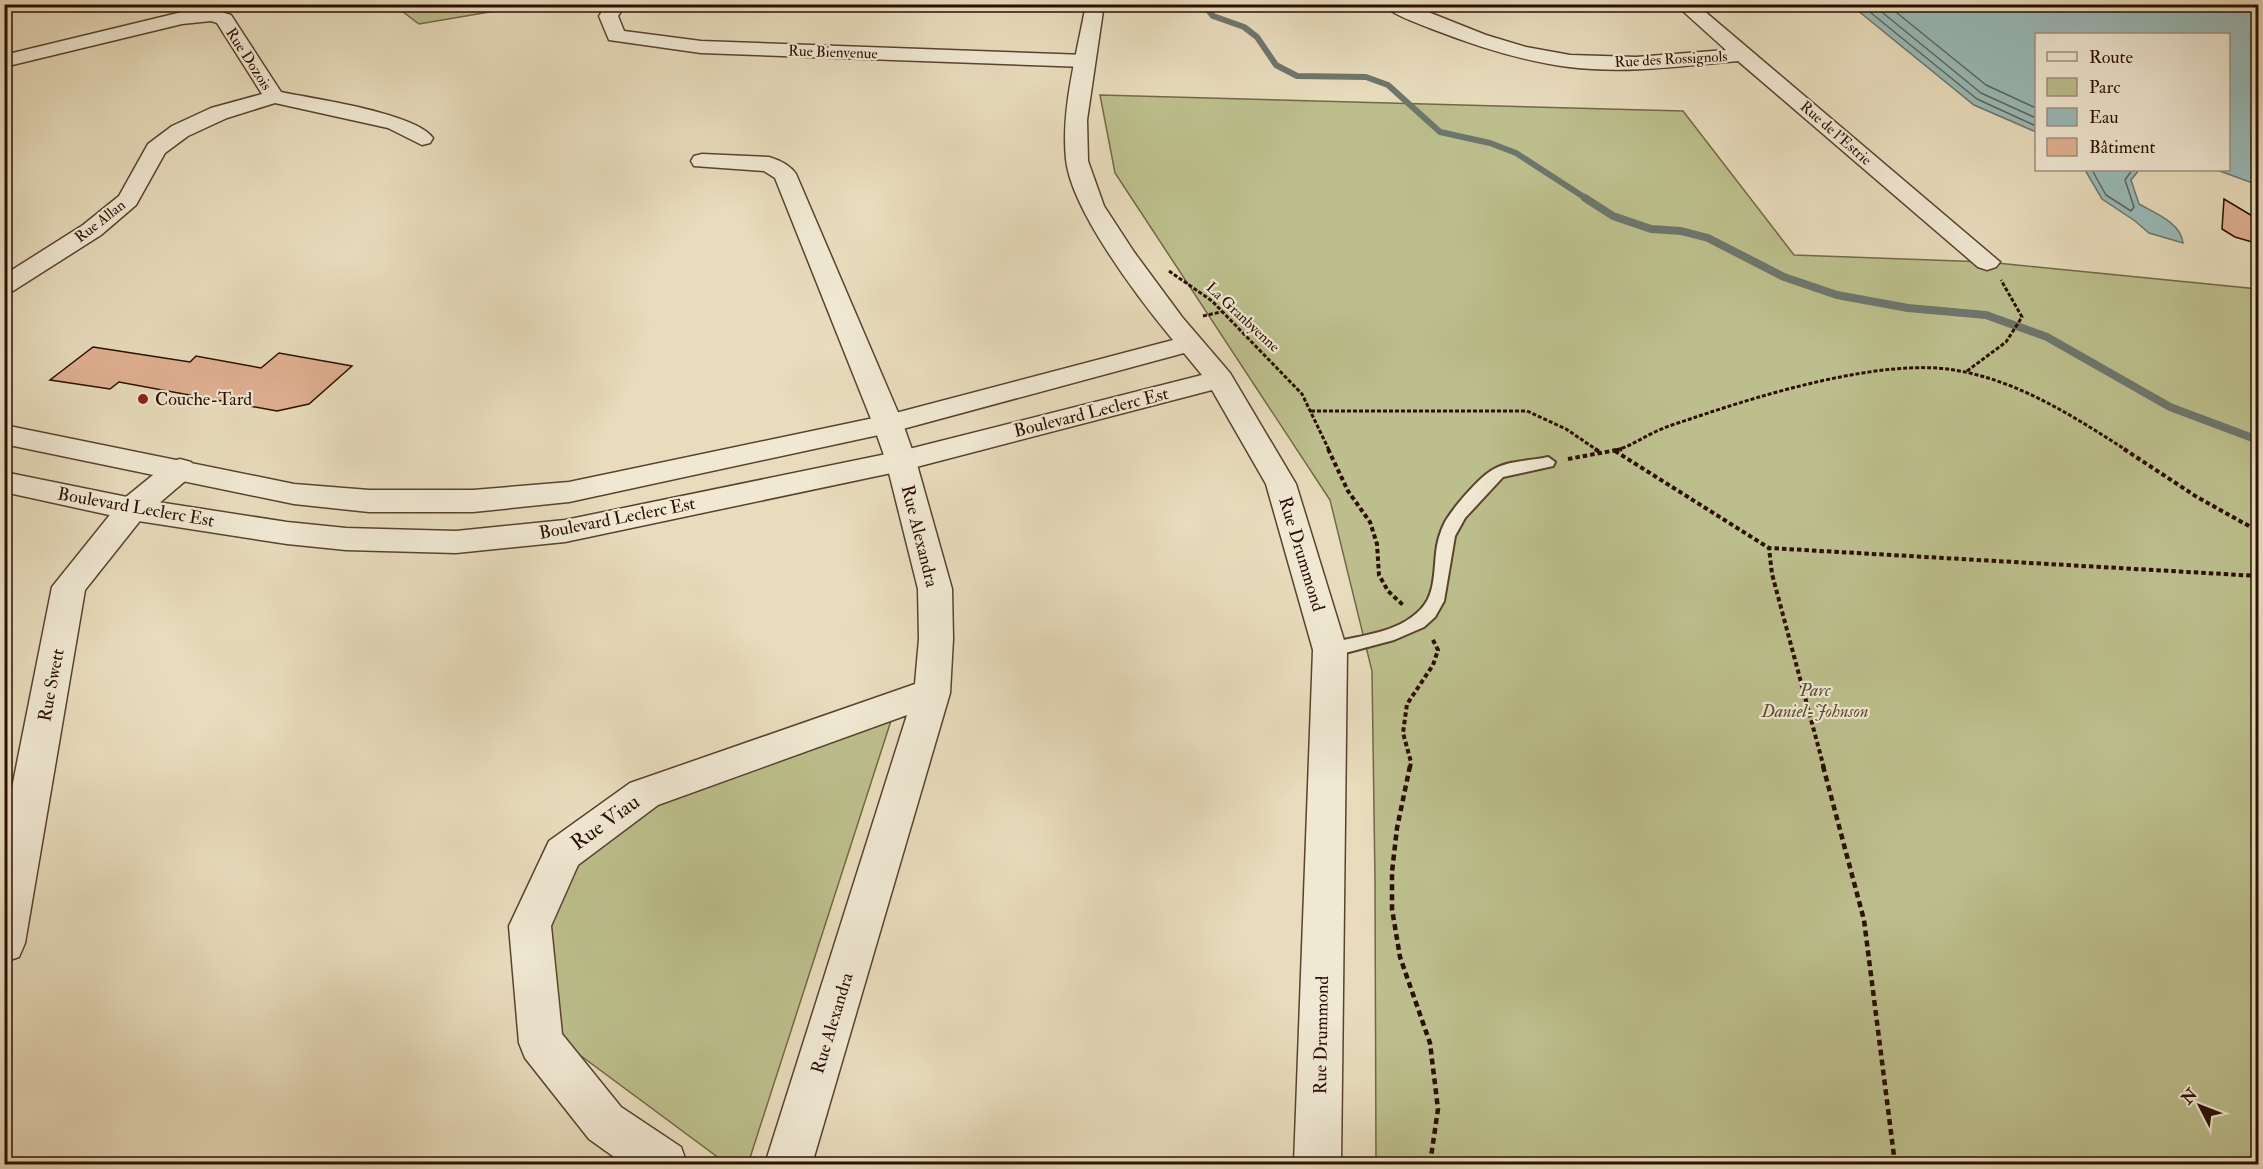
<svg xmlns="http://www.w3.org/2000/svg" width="2263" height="1169" font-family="'IM FELL Double Pica',serif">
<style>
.green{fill:#bcbf8c;stroke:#746746;stroke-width:1.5}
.water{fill:#99bab8;stroke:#6d766e;stroke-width:1.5}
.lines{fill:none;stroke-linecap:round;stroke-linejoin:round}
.shore{stroke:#62645c;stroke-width:1.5}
.stream-far1{stroke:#6d766e;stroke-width:6}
.stream{stroke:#6d766e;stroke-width:8}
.building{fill:#e0b092;stroke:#2b0f00;stroke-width:1.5}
.service-casing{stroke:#5a422f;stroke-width:4}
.minor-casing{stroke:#5a422f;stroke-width:3}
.tertiary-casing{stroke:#5a422f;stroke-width:3}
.path-far2{stroke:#2b0f00;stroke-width:3;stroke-dasharray:4 2;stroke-linecap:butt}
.path-far1{stroke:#2b0f00;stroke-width:4;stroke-dasharray:4.5 3;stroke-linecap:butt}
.path{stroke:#2b0f00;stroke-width:4.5;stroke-dasharray:6 4;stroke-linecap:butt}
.service{fill:#f0e8d3;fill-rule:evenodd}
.minor{fill:#f0e8d3;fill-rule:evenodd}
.tertiary{fill:#f0e8d3;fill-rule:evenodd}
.poi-dot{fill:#8f2418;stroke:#f0e8d3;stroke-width:2}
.labels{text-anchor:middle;stroke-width:4.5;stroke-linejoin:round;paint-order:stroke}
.far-street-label{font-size:15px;fill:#2b0f00;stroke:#f0e8d3}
.poi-label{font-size:18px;fill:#2b0f00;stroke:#f0e8d3;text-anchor:start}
.street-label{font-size:18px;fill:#2b0f00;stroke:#f0e8d3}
.park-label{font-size:18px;font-style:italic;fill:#5e4d31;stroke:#f0e8d3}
.near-street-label{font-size:21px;fill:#2b0f00;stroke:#f0e8d3}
</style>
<rect width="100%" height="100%" fill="#e8dcbc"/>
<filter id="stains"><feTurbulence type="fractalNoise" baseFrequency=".00333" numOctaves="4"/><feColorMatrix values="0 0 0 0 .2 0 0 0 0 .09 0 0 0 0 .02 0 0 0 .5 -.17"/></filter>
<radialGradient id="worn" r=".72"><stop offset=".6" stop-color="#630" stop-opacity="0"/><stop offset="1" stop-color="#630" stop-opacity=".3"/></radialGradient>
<path class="green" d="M 394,5 L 530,5 L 419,24 Z
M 1100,95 L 1683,111 L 1794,255 L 1987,262 L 2258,289 L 2258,1164 L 1376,1164 L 1375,881 L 1372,671 L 1330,500 L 1115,173 Z
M 898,699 L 748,1164 L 727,1164 L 565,1044 L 530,948 L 617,793 L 747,742 Z"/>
<path class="water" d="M 1851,5 L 2258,5 L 2258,185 L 2217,170 L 2228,170 L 2228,34 L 2036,34 L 2036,132 L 1974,105 Z
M 2085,170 L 2139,170 L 2131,180 L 2139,204 C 2155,213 2181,223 2183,243 L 2149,233 L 2135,221 L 2102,199 Z"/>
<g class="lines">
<path class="shore" d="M 1860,4 L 1977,99 L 2036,126
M 1872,4 L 1981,93 L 2036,118
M 1886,4 L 1986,85 L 2036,108
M 2092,170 L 2106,195 L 2131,211 L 2134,207 L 2125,180 L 2132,170"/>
<path class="stream-far1" d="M 1203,4 L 1213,16 L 1244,27 L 1257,37 L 1276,65 L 1297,76 L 1366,77 L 1388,85 L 1440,132 L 1490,143 L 1516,153 L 1587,199"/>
<path class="stream" d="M 1585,198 L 1613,216 L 1651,229 L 1681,231 L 1708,238 L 1784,277 L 1837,295 L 1908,308 L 1986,315 L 2047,337 L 2170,407 L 2258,440"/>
</g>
<path class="building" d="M 2224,199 L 2259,220 L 2259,244 L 2235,237 L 2222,229 Z
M 93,347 L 190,362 L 196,356 L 261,368 L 279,353 L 352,366 L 309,404 L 277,411 L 119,382 L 110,389 L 50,380 Z"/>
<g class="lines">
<g class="service-casing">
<path id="service" d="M 1548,457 L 1555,462 L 1553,466 L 1503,477 L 1465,518 L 1455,536 L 1444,601 L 1435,617 L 1424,627 L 1394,640 L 1330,657 L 1324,655 L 1321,650 L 1324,645 C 1356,635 1397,635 1421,609 C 1435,595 1434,571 1436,553 C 1437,542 1440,532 1445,522 C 1453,508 1480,476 1494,469 C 1510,460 1531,461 1548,457 Z"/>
</g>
<g class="minor-casing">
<path id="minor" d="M 607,4 L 626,4 L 618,16 L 624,31 L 701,41 L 1085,55 L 1092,57 L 1095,61 L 1092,65 L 1085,67 L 701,53 L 609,40 L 599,16 Z
M 1383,4 L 1408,4 L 1486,35 L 1526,47 L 1570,55 L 1636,57 L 1726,50 L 1675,4 L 1696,4 L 2000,262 L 1996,267 L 1987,270 L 1978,267 L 1738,61 C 1682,66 1625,74 1569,67 C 1522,61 1476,46 1432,29 C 1420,24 1390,14 1383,4 Z
M 212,9 L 231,15 L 281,92 C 314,99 416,113 433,138 L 430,143 L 422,145 L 388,128 L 275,103 L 227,118 L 188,136 L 165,153 L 136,205 L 101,235 L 13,291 L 4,294 L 4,275 L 83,225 L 119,196 L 148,144 L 172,126 L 211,108 L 262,94 L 217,23 L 211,21 L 182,24 L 4,67 L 4,55 L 182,12 Z
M 702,154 L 769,157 C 779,160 790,165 796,174 L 903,424 L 916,461 L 952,589 L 953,639 L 950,693 L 812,1164 L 765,1164 L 907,715 L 658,805 L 578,865 L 551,926 L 562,1034 L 621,1107 L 681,1147 L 687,1164 L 624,1164 L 589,1139 L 525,1058 L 519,1043 L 509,926 L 549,841 L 630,783 L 915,684 L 919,639 L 918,589 L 886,461 L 873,424 L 775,178 L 764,171 L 694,166 L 691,161 L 694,156 Z
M 180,459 L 191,462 L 195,469 L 191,476 L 143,517 L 85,590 L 25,943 L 19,957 L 4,962 L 4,828 L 52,587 L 121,501 L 169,462 Z"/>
</g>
<g class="tertiary-casing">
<path id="tertiary" d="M 1086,4 L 1104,4 L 1087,120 L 1088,161 L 1104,206 L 1134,252 L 1182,317 L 1230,373 L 1296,484 L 1347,650 L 1341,1164 L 1294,1164 L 1313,650 L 1266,484 L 1212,390 L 901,471 L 565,542 L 456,553 L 346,550 L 287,544 L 132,520 L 4,492 L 4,472 L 132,498 L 287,522 L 346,528 L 456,531 L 565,520 L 901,451 L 1202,375 L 1184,353 L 888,433 L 569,502 L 473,512 L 369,512 L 294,504 L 4,444 L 4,425 L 294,484 L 369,490 L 473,490 L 569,482 L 888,415 L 1173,340 C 1139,299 1071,210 1066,159 C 1061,108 1077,54 1086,4 Z"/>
</g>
<path class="path-far2" d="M 1169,271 L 1212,301 L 1302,394 L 1329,450
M 1203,316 L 1221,312
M 1967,371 L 2006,342 L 2022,317 L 2001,280
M 1311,411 L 1527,411 L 1566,429 L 1597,450
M 1616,450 C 1631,446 1640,439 1653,433 C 1666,426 1682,422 1696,417 C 1764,394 1883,358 1954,370 C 2017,380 2073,416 2126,450"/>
<path class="path-far1" d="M 1328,449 L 1348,491 L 1370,522 L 1377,544 L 1379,575 L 1388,591 L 1404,606
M 1595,449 L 1601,453
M 2124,449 L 2197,497 L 2258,531
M 1615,451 L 1769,548
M 1568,459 L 1622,449
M 1410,768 L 1411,762 L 1403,733 L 1407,704 L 1433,665 L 1438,650 L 1432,638
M 1824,768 L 1772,574 L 1769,548 L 2258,576"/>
<path class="path" d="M 1410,766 L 1397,828 L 1392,872 L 1392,909 L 1400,957 L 1430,1043 L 1438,1109 L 1430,1164
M 1823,766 L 1864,920 L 1895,1164"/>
<use href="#service" class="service"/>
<use href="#minor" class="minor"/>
<use href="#tertiary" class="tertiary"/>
</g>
<circle class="poi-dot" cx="143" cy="399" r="6"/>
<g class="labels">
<g class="far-street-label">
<text transform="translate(833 52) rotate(2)" y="5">Rue Bienvenue</text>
<text transform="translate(249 59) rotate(57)" y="5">Rue Dozois</text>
<text transform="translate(1671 59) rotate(-3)" y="5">Rue des Rossignols</text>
<text transform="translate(1836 133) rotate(41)" y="5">Rue de l'Estrie</text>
<text transform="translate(100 221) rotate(-38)" y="5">Rue Allan</text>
<text transform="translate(1243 317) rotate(43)" y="5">La Granbyenne</text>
</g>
<g class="poi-label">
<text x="155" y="405">Couche-Tard</text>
</g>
<g class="street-label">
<text transform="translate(1091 412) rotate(-14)" y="6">Boulevard Leclerc Est</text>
<text transform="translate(136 507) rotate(10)" y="6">Boulevard Leclerc Est</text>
<text transform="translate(617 518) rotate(-11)" y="6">Boulevard Leclerc Est</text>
<text transform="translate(920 536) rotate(76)" y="6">Rue Alexandra</text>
<text transform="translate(1302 554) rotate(73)" y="6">Rue Drummond</text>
<text transform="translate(51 685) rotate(-79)" y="6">Rue Swett</text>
<text transform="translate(832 1023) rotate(-73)" y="6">Rue Alexandra</text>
<text transform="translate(1321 1035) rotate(-89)" y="6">Rue Drummond</text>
</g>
<g class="park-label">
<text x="1815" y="696">Parc<tspan x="1815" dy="21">Daniel-Johnson</tspan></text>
</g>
<g class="near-street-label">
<text transform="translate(605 822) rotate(-36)" y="7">Rue Viau</text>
</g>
</g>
<rect width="2263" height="1169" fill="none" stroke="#e8dcbc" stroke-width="24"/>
<rect x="6" y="6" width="2251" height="1157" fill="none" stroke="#2b0f00" stroke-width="3"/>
<rect x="12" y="12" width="2239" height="1145" fill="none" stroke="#2b0f00" stroke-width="1.5"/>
<rect x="2035" y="33" width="195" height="138" fill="#f0e8d3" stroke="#a1917f" stroke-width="1.5"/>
<rect x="2047" y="52" width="30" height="9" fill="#f0e8d3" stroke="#a1917f" stroke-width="1.5"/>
<text x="2089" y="63" font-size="18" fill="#2b0f00">Route</text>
<rect x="2047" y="78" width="30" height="18" fill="#bcbf8c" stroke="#a1917f" stroke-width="1.5"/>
<text x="2089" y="93" font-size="18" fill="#2b0f00">Parc</text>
<rect x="2047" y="108" width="30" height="18" fill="#99bab8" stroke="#a1917f" stroke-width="1.5"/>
<text x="2089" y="123" font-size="18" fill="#2b0f00">Eau</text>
<rect x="2047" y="138" width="30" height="18" fill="#e0b092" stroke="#a1917f" stroke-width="1.5"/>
<text x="2089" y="153" font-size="18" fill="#2b0f00">Bâtiment</text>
<g transform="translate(2200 1106) rotate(312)" stroke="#f0e8d3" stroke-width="4.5" paint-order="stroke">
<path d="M0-4.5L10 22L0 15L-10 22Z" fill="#2b0f00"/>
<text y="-9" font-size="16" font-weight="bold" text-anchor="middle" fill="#2b0f00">N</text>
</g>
<rect width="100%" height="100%" filter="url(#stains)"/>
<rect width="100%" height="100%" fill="url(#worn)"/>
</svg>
